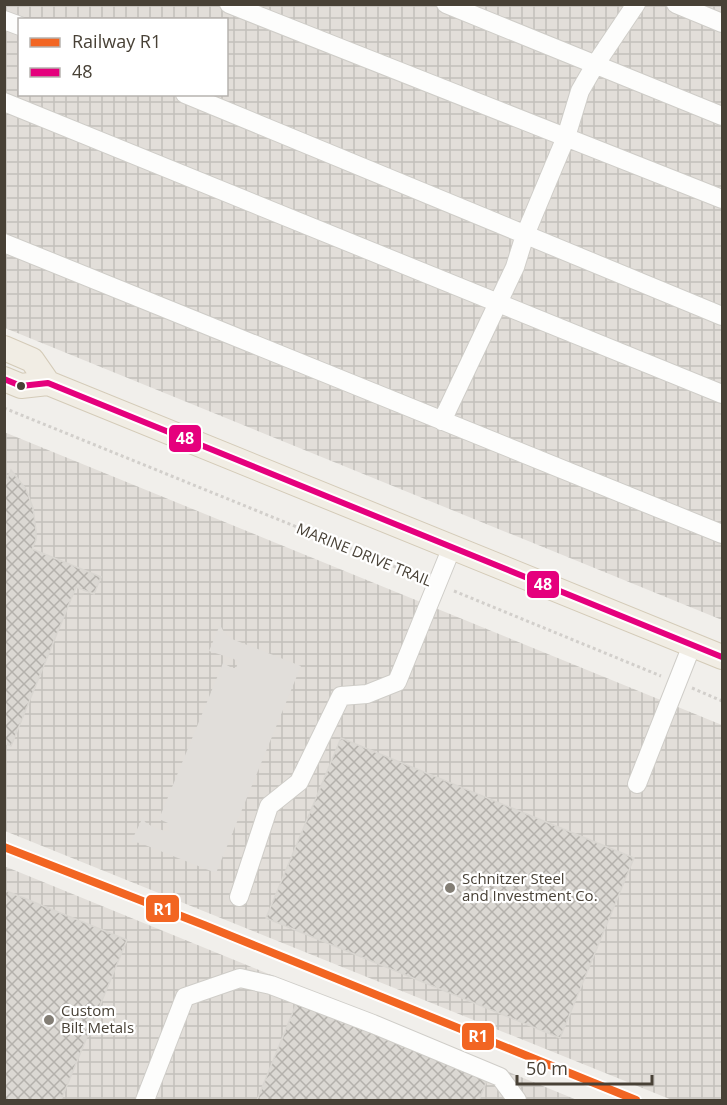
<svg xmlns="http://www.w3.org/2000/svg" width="727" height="1105" font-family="'Open Sans',sans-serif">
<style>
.industrial{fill:url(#industrial-grid);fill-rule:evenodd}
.parking{fill:#e1deda}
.building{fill:url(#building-cross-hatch);stroke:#d9d6d1;stroke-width:1.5}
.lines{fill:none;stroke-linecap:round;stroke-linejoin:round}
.minor-casing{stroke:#cfcdc8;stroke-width:20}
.major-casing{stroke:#d4cbb8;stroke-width:26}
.path{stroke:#d2cfcb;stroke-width:3;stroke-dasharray:3 3;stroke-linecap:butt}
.minor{stroke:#fdfdfc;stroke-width:18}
.major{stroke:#f1ede4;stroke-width:24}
.bus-1-casing{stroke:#fff;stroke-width:10}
.bus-1{stroke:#e5007d;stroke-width:6}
.rail-1-casing{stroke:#fff;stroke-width:12}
.rail-1{stroke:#f26522;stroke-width:8}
.bus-dot{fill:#484136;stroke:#fff;stroke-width:2}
.poi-dot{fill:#837e75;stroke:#fff;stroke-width:2}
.labels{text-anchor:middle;stroke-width:4.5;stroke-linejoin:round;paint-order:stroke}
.street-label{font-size:15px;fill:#484136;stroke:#fff}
.poi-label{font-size:15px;fill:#484136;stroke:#fff;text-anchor:start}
.line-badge{stroke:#fff;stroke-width:2}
.badge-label{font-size:16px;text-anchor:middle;font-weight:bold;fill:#fff}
</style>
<defs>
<pattern id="industrial-grid" width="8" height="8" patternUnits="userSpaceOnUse" patternTransform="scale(1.5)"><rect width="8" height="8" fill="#e2ded9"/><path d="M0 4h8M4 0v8" fill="none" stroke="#c3c0bb"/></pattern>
<pattern id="building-cross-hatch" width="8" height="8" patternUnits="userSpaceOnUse" patternTransform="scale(1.5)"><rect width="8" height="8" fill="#dbd8d3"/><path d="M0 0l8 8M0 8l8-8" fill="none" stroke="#b4b1ac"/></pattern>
</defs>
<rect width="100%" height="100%" fill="#f1efeb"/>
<path class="industrial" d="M 4,5 L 722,5 L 722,620 L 5,328 ZM 20,20 L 226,20 L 226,94 L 20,94 Z
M 4,432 L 722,725 L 722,1100 L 672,1100 L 5,831 Z
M 4,866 L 254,968 L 577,1100 L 5,1100 Z"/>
<path class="parking" d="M 220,625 L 224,632 L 232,639 L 301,666 L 216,873 L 140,843 L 131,842 L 143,817 L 145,822 L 153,827 L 165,831 L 169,830 L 168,823 L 159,819 L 223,663 L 232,668 L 236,668 L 238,663 L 234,659 L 209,651 Z"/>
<path class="building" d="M 11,470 L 26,489 L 33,508 L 36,531 L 36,540 L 32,549 L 101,577 L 94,594 L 76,587 L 11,746 L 4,743 L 4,487 Z
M 341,738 L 634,858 L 560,1038 L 266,918 Z
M 4,890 L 127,940 L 61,1100 L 4,1100 Z
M 297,1002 L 488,1078 L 479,1100 L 257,1100 Z"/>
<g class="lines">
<g class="minor-casing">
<path id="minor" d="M 229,4 L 722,199
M 446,4 L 722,116
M 676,4 L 722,23
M 4,20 L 20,26
M 185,94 L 722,316
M 4,102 L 722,394
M 4,243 L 722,534
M 442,421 L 515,267 L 525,235 L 566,137 L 580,91 L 595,65 L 636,4
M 637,784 L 692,645
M 239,897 L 269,806 L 299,782 L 341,696 L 367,694 L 397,682 L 452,547
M 145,1100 L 185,997 L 240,978 L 271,985 L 373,1024 L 500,1077 L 517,1100"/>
</g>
<g class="major-casing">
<path id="major" d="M 4,348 L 32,360 L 48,383
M 4,379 L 21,386 L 48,383 L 722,657"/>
</g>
<path class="path" d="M 4,408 L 420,577
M 454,591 L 661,676
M 692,688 L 722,701"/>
<use href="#minor" class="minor"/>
<use href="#major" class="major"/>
<g class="bus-1-casing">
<path id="bus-1" d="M 4,379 L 21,386 L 48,383 L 722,657"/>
</g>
<use href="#bus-1" class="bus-1"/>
<g class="rail-1-casing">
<path id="rail-1" d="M 4,847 L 204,925 L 636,1100"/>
</g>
<use href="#rail-1" class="rail-1"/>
</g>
<circle class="bus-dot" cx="21" cy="386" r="5"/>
<g class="poi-dot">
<circle cx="450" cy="888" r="6"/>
<circle cx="49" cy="1020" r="6"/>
</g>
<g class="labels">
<g class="street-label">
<text transform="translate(364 555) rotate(22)" y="5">MARINE DRIVE TRAIL</text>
</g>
<g class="poi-label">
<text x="462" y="884">Schnitzer Steel<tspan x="462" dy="17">and Investment Co.</tspan></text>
<text x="61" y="1016">Custom<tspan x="61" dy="17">Bilt Metals</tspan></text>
</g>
</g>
<g class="line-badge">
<rect x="168" y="424" width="34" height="29" rx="6" fill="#e5007d"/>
<rect x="526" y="570" width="34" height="29" rx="6" fill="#e5007d"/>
<rect x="145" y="894" width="35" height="29" rx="6" fill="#f26522"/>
<rect x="461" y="1022" width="34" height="29" rx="6" fill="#f26522"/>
</g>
<g class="badge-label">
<text x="185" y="444">48</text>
<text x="543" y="590">48</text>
<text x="163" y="915">R1</text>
<text x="478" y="1042">R1</text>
</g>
<rect width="727" height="1105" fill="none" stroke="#484136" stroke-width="12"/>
<rect x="18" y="18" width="210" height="78" fill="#ffffff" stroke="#b6b3af" stroke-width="1.5"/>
<rect x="30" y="38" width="30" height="9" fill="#f26522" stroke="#b6b3af" stroke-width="1.5"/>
<text x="72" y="48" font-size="18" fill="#484136">Railway R1</text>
<rect x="30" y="68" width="30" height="9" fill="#e5007d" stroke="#b6b3af" stroke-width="1.5"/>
<text x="72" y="78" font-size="18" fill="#484136">48</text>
<path d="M517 1075v9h135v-9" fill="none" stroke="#484136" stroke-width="3"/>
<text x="526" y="1075" font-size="18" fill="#484136" stroke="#ffffff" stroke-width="4.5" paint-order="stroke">50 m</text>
</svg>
